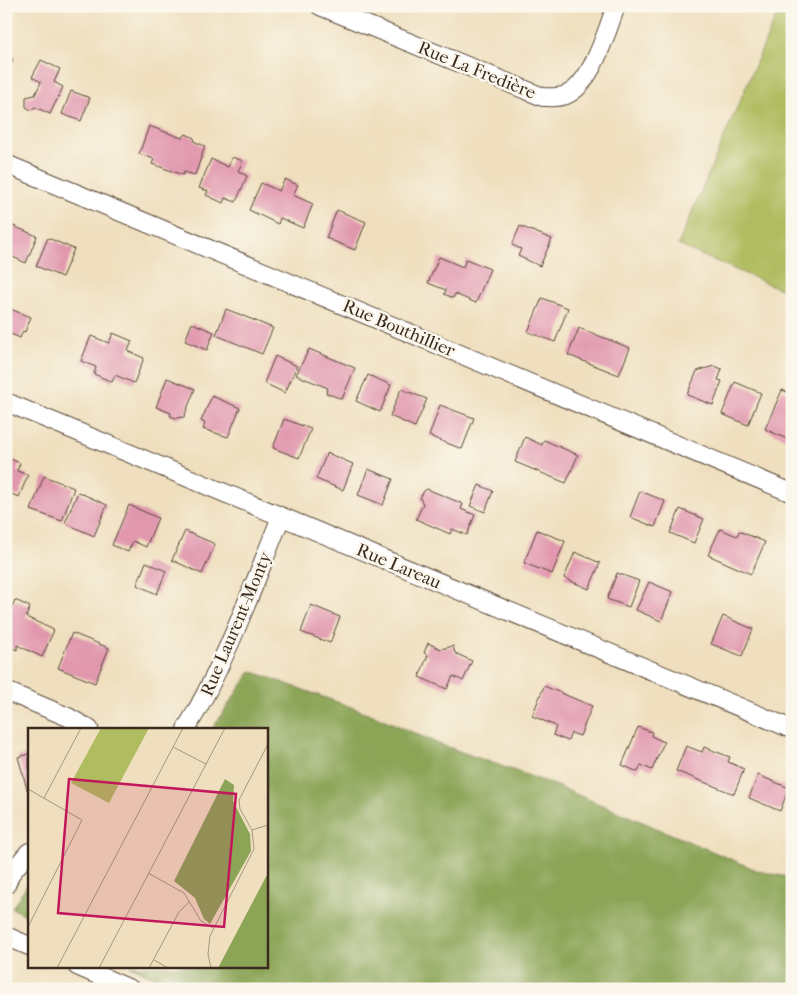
<svg xmlns="http://www.w3.org/2000/svg" width="798" height="995" font-family="'IM FELL French Canon',serif">
<style>
.green{fill:#afbc5f;stroke:#75733e}
.forest{fill:#8ba456;stroke:#63673a}
.building{fill:#e198af}
.lines{fill:none;stroke-linecap:round;stroke-linejoin:round}
.minor-casing{stroke:#564536;stroke-width:20}
.minor{stroke:#fff;stroke-width:18}
.labels{text-anchor:middle;stroke-width:5;stroke-linejoin:round;paint-order:stroke}
.street-label{font-size:18px;fill:#3b2a1e;stroke:#fbf7ec}
.inset-road{fill:none;stroke:#a7977e;stroke-width:1}
.view{fill:#c2185b;fill-opacity:0.15;stroke:#c2185b;stroke-width:2.5}
.inset-edge{fill:none;stroke:#3b2a1e;stroke-width:2.5}
</style>
<rect width="100%" height="100%" fill="#fbf7ec"/>
<filter id="ink" filterUnits="userSpaceOnUse"><feTurbulence type="fractalNoise" baseFrequency=".02" numOctaves="2"/><feDisplacementMap in="SourceGraphic" scale="10" xChannelSelector="R" yChannelSelector="G"/><feConvolveMatrix kernelMatrix="1 2 1 2 8 2 1 2 1" color-interpolation-filters="sRGB"/></filter>
<filter id="wash" filterUnits="userSpaceOnUse"><feTurbulence type="fractalNoise" baseFrequency=".0096" numOctaves="4" result="noise"/><feDisplacementMap in="SourceGraphic" scale="20" xChannelSelector="R" yChannelSelector="G"/><feGaussianBlur stdDeviation="1.12" result="paint"/><feColorMatrix in="noise" values="0 0 0 0 0 0 0 0 0 0 0 0 0 0 0 0 0 1.4 0 .05"/><feComposite in="paint" operator="in"/></filter>
<g filter="url(#wash)">
<rect width="100%" height="100%" fill="#efdfbe"/>
<path class="green" d="M 778,12 L 792,18 L 792,294 L 678,245 Z"/>
<path class="forest" d="M 251,671 L 376,716 L 439,744 L 552,784 L 759,871 L 792,878 L 792,986 L 752,982 L 735,989 L 180,989 L 130,966 L 266,966 L 266,729 L 212,729 Z
M 29,882 L 29,917 L 12,908 Z"/>
<g id="blocks">
<path class="building" d="M 6,56 L 13,59 L 6,77 Z
M 41,60 L 60,69 L 54,82 L 63,87 L 50,114 L 35,107 L 31,110 L 26,107 L 26,97 L 35,95 L 41,82 L 32,77 Z
M 71,91 L 90,98 L 81,121 L 62,114 Z
M 149,126 L 182,138 L 186,134 L 194,138 L 195,142 L 205,146 L 195,175 L 184,172 L 183,175 L 152,164 L 154,159 L 139,154 Z
M 232,157 L 243,161 L 238,171 L 247,176 L 236,202 L 225,198 L 223,203 L 206,195 L 208,191 L 199,188 L 211,159 L 228,167 Z
M 285,179 L 298,185 L 293,195 L 313,204 L 303,228 L 280,218 L 278,224 L 249,210 L 261,183 L 279,191 Z
M 337,210 L 366,222 L 355,250 L 326,238 Z
M 11,225 L 37,236 L 26,263 L 6,254 L 6,237 Z
M 520,226 L 552,239 L 540,266 L 518,256 L 521,249 L 512,245 Z
M 48,238 L 74,249 L 62,277 L 36,266 Z
M 439,257 L 463,267 L 466,259 L 490,269 L 476,303 L 455,294 L 453,298 L 444,294 L 446,290 L 428,283 Z
M 542,298 L 568,308 L 555,342 L 528,332 Z
M 6,299 L 10,309 L 31,317 L 25,332 L 23,331 L 20,338 L 6,332 Z
M 226,309 L 273,328 L 262,354 L 216,335 Z
M 192,323 L 214,332 L 207,350 L 185,341 Z
M 579,328 L 630,348 L 619,375 L 568,355 Z
M 113,333 L 132,341 L 128,351 L 144,358 L 134,383 L 115,375 L 112,382 L 94,374 L 96,367 L 81,361 L 91,336 L 109,343 Z
M 309,349 L 355,368 L 342,399 L 326,393 L 328,388 L 296,375 Z
M 275,356 L 297,366 L 285,393 L 264,383 Z
M 714,366 L 722,369 L 718,380 L 722,381 L 713,405 L 687,395 L 697,371 Z
M 368,375 L 391,385 L 380,412 L 356,401 Z
M 167,378 L 195,389 L 184,417 L 176,418 L 170,416 L 171,413 L 156,407 Z
M 735,382 L 761,393 L 748,425 L 722,414 Z
M 401,389 L 427,399 L 415,427 L 390,416 Z
M 782,390 L 792,394 L 792,430 L 787,439 L 765,429 Z
M 212,396 L 240,408 L 228,437 L 203,429 L 205,423 L 201,421 Z
M 440,405 L 474,418 L 462,449 L 429,436 Z
M 284,419 L 311,429 L 299,458 L 273,448 Z
M 525,437 L 542,445 L 544,440 L 578,455 L 566,483 L 515,462 Z
M 327,453 L 353,464 L 343,490 L 316,479 Z
M 6,457 L 20,463 L 17,471 L 28,475 L 19,497 L 6,492 Z
M 368,469 L 393,479 L 383,505 L 358,495 Z
M 44,476 L 74,488 L 62,521 L 31,510 Z
M 479,485 L 493,491 L 485,512 L 470,506 Z
M 427,489 L 463,504 L 461,509 L 475,515 L 467,535 L 452,529 L 450,534 L 416,519 L 423,504 L 420,498 L 424,491 Z
M 640,491 L 665,501 L 655,527 L 630,517 Z
M 78,492 L 107,505 L 94,536 L 65,523 Z
M 129,505 L 158,518 L 146,547 L 133,541 L 128,552 L 112,545 Z
M 680,509 L 704,519 L 694,543 L 670,533 Z
M 720,529 L 737,536 L 739,531 L 765,542 L 751,574 L 708,555 Z
M 537,530 L 565,541 L 552,574 L 524,563 Z
M 185,531 L 215,544 L 202,574 L 172,560 Z
M 575,552 L 600,563 L 589,589 L 564,578 Z
M 146,562 L 166,571 L 157,594 L 137,585 Z
M 617,573 L 639,581 L 629,607 L 607,599 Z
M 649,582 L 673,592 L 661,621 L 636,610 Z
M 15,600 L 30,607 L 26,617 L 54,630 L 42,657 L 17,645 L 17,650 L 6,645 L 6,619 Z
M 311,605 L 340,617 L 330,643 L 301,632 Z
M 723,616 L 753,629 L 742,656 L 711,644 Z
M 72,633 L 109,648 L 95,683 L 58,668 Z
M 428,643 L 441,649 L 453,646 L 455,653 L 472,661 L 463,681 L 453,676 L 447,689 L 419,677 L 428,655 L 424,653 Z
M 544,686 L 592,706 L 580,736 L 571,733 L 568,741 L 553,735 L 556,726 L 532,716 Z
M 638,727 L 652,732 L 651,736 L 664,742 L 652,770 L 641,765 L 638,772 L 622,765 Z
M 686,746 L 702,752 L 704,747 L 730,757 L 728,762 L 744,769 L 734,794 L 676,771 Z
M 29,754 L 29,792 L 28,792 L 18,757 Z
M 758,775 L 789,788 L 780,811 L 749,798 Z"/>
</g>
</g>
<g filter="url(#ink)">
<use href="#blocks" fill-opacity="0" stroke="#564536" stroke-width="1"/>
<g class="lines">
<g class="minor-casing">
<path id="minor" d="M 320,6 L 543,97 C 549,97 556,98 562,96 C 590,91 607,30 616,6
M 6,164 L 792,493
M 6,402 L 792,729
M 6,691 L 68,717 L 89,729
M 186,729 C 226,663 252,588 281,517
M 6,885 L 11,873 L 29,852
M 6,936 L 29,946
M 77,966 L 130,989"/>
</g>
<use href="#minor" class="minor"/>
</g>
</g>
<g class="labels">
<g class="street-label">
<text transform="translate(477 70) rotate(22)" y="6">Rue La Fredière</text>
<text transform="translate(399 328) rotate(23)" y="6">Rue Bouthillier</text>
<text transform="translate(399 566) rotate(23)" y="6">Rue Lareau</text>
<text transform="translate(236 624) rotate(-67)" y="6">Rue Laurent-Monty</text>
</g>
</g>
<g transform="translate(28 728)">
<rect width="240" height="240" fill="#efdfbe"/>
<path d="M 73,0 L 121,0 L 81,75 L 43,55 Z" fill="#afbc5f"/>
<path d="M 197,51 L 206,57 L 205,73 L 222,106 L 223,123 L 182,196 L 176,191 L 167,170 L 146,153 ZM 240,145 L 240,240 L 190,240 Z" fill="#8ba456"/>
<path class="inset-road" d="M 145,19 L 178,36M 0,61 L 54,92 L 0,199M 16,70 L 53,0M 224,102 L 240,97M 120,145 L 156,165 L 173,193 L 185,200M 126,232 L 140,240M 29,240 L 155,0M 71,240 L 197,0M 121,240 L 151,184 L 162,173M 183,240 L 180,226 L 182,208 L 226,121 L 224,102 L 212,81 L 211,72 L 240,16"/>
<path class="view" d="M 41,51 L 208,66 L 196,199 L 30,185 Z"/>
<rect width="240" height="240" class="inset-edge"/>
</g>
<rect width="798" height="995" fill="none" stroke="#fbf7ec" stroke-width="25"/>
</svg>
